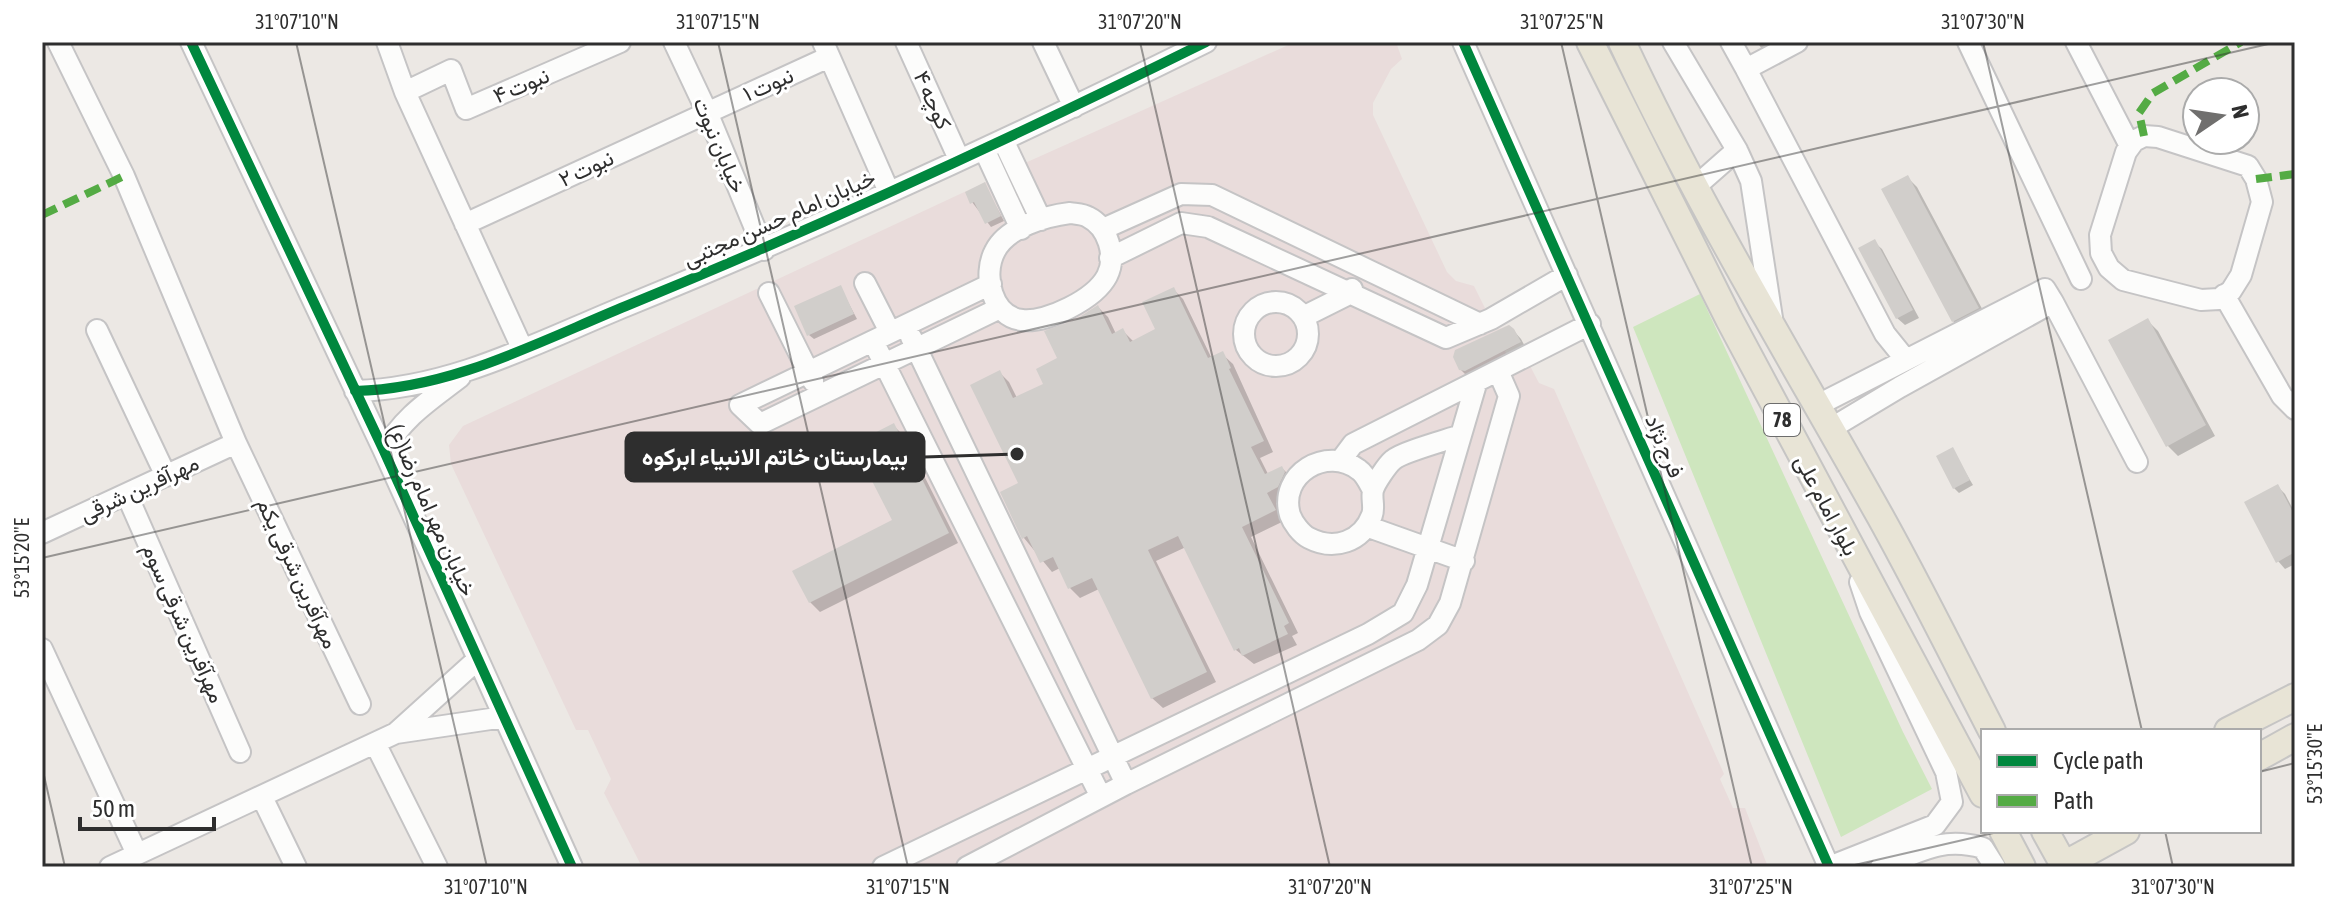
<svg xmlns="http://www.w3.org/2000/svg" width="2337" height="909" font-family="'Asap Condensed',Vazirmatn,sans-serif">
<style>
.medical{fill:#e9dcdb}
.green{fill:#cee6be}
.shadow{fill:#0003}
.building{fill:#d1cecb}
.lines{fill:none;stroke-linecap:round;stroke-linejoin:round}
.minor-casing{stroke:#c5c4c5;stroke-width:24}
.major-casing{stroke:#c6c5c4;stroke-width:30}
.minor{stroke:#fcfcfb;stroke-width:20}
.major{stroke:#e8e4d6;stroke-width:26}
.quiet{stroke:#54ab44;stroke-width:8;stroke-dasharray:16 8;stroke-linecap:butt}
.cycleway-casing{stroke:#fff;stroke-width:15}
.cycleway{stroke:#00873e;stroke-width:10}
.ticks{fill:none;stroke:#2e2e2e;stroke-width:2;stroke-opacity:0.45}
.labels{text-anchor:middle;stroke-width:6;stroke-linejoin:round;paint-order:stroke}
.shield{fill:#fff;stroke:#6d6d6d;stroke-width:2}
.shield-label{font-size:20px;font-weight:bold;fill:#2e2e2e}
.street-label{font-size:22px;fill:#2e2e2e;stroke:#fff}
.leader{fill:none;stroke:#2e2e2e;stroke-width:3}
.callout-dot{fill:#2e2e2e;stroke:#fff;stroke-width:3}
.callout{fill:#2e2e2e;stroke:#2e2e2e;stroke-width:3}
.callout-label{font-size:24px;text-anchor:middle;font-weight:bold;fill:#fff}
.neatline{fill:none;stroke:#2e2e2e;stroke-width:3}
.ticks-label{font-size:20px;text-anchor:middle;fill:#2e2e2e}
</style>
<rect width="100%" height="100%" fill="#ece8e4"/>
<path class="medical" d="M 1295,42 L 1396,42 L 1402,59 L 1391,69 L 1373,103 L 1373,115 L 1447,272 L 1456,281 L 1474,286 L 1496,330 L 1509,325 L 1514,329 L 1519,339 L 1518,344 L 1505,351 L 1515,371 L 1529,364 L 1539,383 L 1554,389 L 1724,774 L 1720,779 L 1733,808 L 1745,808 L 1768,867 L 642,867 L 604,793 L 611,779 L 588,730 L 576,730 L 451,464 L 449,445 L 463,426 L 990,180 L 994,189 L 1029,174 L 1025,163 Z"/>
<path class="green" d="M 1700,294 L 1903,732 L 1932,789 L 1841,837 L 1633,327 Z"/>
<path class="shadow" d="M 1757,42 L 1784,42 L 1764,52 Z
M 1907,177 L 1917,187 L 1987,318 L 1963,331 L 1953,321 Z
M 984,184 L 1004,221 L 991,227 L 972,202 Z
M 1874,242 L 1882,249 L 1919,318 L 1905,325 L 1897,318 Z
M 840,287 L 857,319 L 814,339 L 809,335 Z
M 1173,289 L 1183,299 L 1212,359 L 1222,354 L 1233,364 L 1273,452 L 1260,458 L 1268,474 L 1282,468 L 1292,478 L 1288,497 L 1276,503 L 1284,521 L 1251,537 L 1298,633 L 1292,636 L 1297,645 L 1254,664 L 1236,650 L 1186,547 L 1156,561 L 1216,682 L 1163,708 L 1152,698 L 1099,589 L 1080,598 L 1070,588 L 1060,568 L 1052,572 L 1024,538 L 1021,484 L 999,372 L 1009,382 L 1017,398 L 1045,384 L 1060,359 L 1076,321 L 1098,307 L 1108,317 L 1116,334 L 1123,331 L 1134,342 L 1158,330 Z
M 2148,321 L 2158,331 L 2215,436 L 2178,456 L 2168,446 Z
M 1513,330 L 1521,339 L 1527,350 L 1468,377 L 1460,369 Z
M 894,426 L 904,436 L 958,543 L 820,612 L 810,602 L 894,521 Z
M 1952,450 L 1973,485 L 1959,493 L 1954,488 Z
M 2277,486 L 2285,494 L 2295,513 L 2295,564 L 2285,569 L 2278,561 Z"/>
<path class="building" d="M 1908,175 L 1979,308 L 1952,322 L 1881,189 Z
M 985,182 L 1001,216 L 985,224 L 974,202 L 970,204 L 965,192 Z
M 1875,239 L 1913,310 L 1896,319 L 1858,248 Z
M 841,285 L 854,314 L 807,336 L 794,306 Z
M 1174,287 L 1208,358 L 1223,351 L 1231,368 L 1229,369 L 1264,441 L 1251,447 L 1265,474 L 1282,466 L 1285,472 L 1278,487 L 1267,493 L 1276,510 L 1242,527 L 1289,623 L 1284,626 L 1288,634 L 1242,656 L 1239,648 L 1234,651 L 1178,536 L 1148,550 L 1207,672 L 1151,699 L 1092,578 L 1068,589 L 1053,557 L 1040,563 L 1027,536 L 1022,539 L 1000,492 L 1018,483 L 970,385 L 1000,370 L 1013,398 L 1043,384 L 1036,369 L 1057,358 L 1044,331 L 1075,320 L 1098,305 L 1112,334 L 1123,328 L 1130,342 L 1155,329 L 1142,302 Z
M 2148,318 L 2206,425 L 2166,447 L 2108,340 Z
M 1509,325 L 1514,329 L 1521,342 L 1465,371 L 1459,370 L 1453,357 L 1455,350 Z
M 894,423 L 949,533 L 809,603 L 792,571 L 892,520 L 853,444 Z
M 1953,447 L 1970,480 L 1953,489 L 1936,456 Z
M 2278,484 L 2295,516 L 2295,552 L 2276,563 L 2244,502 Z"/>
<g class="lines">
<g class="minor-casing">
<path id="minor" d="M 58,42 L 124,176 L 236,443 L 360,704
M 191,42 L 384,451 L 572,867
M 387,42 L 405,92 L 451,70 L 466,109 L 620,42
M 674,42 L 707,112 L 764,250
M 823,42 L 889,192
M 906,42 L 959,159
M 1043,42 L 1074,107
M 1463,42 L 1829,867
M 1673,42 L 1737,150 L 1751,181 L 1772,318
M 1731,42 L 1746,69 L 1797,42
M 1968,42 L 2081,279
M 2076,42 L 2130,146
M 1746,69 L 1885,334 L 1906,360
M 405,92 L 522,348
M 2144,136 L 2158,137 L 2248,166 L 2256,179 L 2262,202 L 2241,275 L 2231,291 L 2219,299 L 2201,300 L 2123,280 L 2109,268 L 2101,253 L 2100,235 L 2126,152 L 2134,141 Z
M 1003,140 L 1041,220
M 984,149 L 1021,229
M 1695,187 L 1737,150
M 1070,213 C 1076,214 1083,214 1088,217 C 1108,227 1117,256 1107,276 C 1095,299 1047,323 1022,320 C 992,317 982,275 995,251 C 1007,227 1046,216 1070,213 Z
M 465,224 L 829,57
M 1103,229 L 1181,194 L 1212,195 L 1480,324
M 1110,258 L 1181,223 L 1208,227 L 1446,338 L 1491,319 L 1567,275
M 865,283 L 890,332
M 991,284 L 740,405 L 760,424 L 1000,308
M 769,293 L 813,381
M 2224,295 L 2282,396 L 2295,409
M1244 334a32 32 0 1 1 64 0a32 32 0 1 1-64 0Z
M 2053,302 L 2137,462
M 1303,317 L 1349,294 L 1352,289
M 97,330 L 166,476
M 911,337 L 1126,784
M 878,351 L 1101,797
M 355,391 C 451,389 538,342 626,306 C 822,226 1016,136 1206,42
M 1816,406 L 2045,289 L 2053,302 L 1900,387 L 1830,429
M 384,451 C 404,416 429,401 460,377
M 1341,460 L 1353,444 L 1590,324
M 1373,490 C 1369,483 1365,474 1359,470 C 1327,445 1278,474 1290,515 C 1293,523 1301,534 1309,538 C 1334,551 1362,542 1372,515 C 1375,507 1371,498 1373,490 C 1375,483 1387,465 1393,460 C 1402,452 1447,440 1461,435
M 127,495 L 240,752
M 1366,526 L 1464,561
M 42,533 L 236,443
M 42,649 L 137,854
M 396,733 L 478,659
M 375,743 L 437,867
M 262,797 L 296,867
M 110,867 L 396,733 L 504,717
M 883,867 L 1368,634 L 1403,613 L 1417,585 L 1476,384
M 967,867 L 1126,784 L 1418,640 L 1438,625 L 1450,603 L 1509,396 L 1498,371
M 1829,867 L 1935,825 L 1952,802 L 1946,772 L 1870,612 L 1860,582
M 1881,867 C 1919,852 1942,836 1983,848 L 1995,867"/>
</g>
<g class="major-casing">
<path id="major" d="M 1590,42 L 1729,319 L 1983,794
M 1622,42 C 1698,205 1792,359 1880,516 C 1919,586 1955,659 1992,731
M 2228,731 L 2295,697
M 2259,757 L 2295,737
M 2003,831 L 2022,867
M 2045,831 L 2065,867
M 2064,865 L 2126,831"/>
</g>
<use href="#minor" class="minor"/>
<use href="#major" class="major"/>
<path class="quiet" d="M 2144,136 L 2139,113 L 2153,93 L 2241,42
M 2256,179 L 2295,174
M 42,215 L 124,176"/>
<g class="cycleway-casing">
<path id="cycleway" d="M 191,42 L 384,451 L 572,867
M 1463,42 L 1829,867
M 355,391 C 451,389 538,342 626,306 C 822,226 1016,136 1206,42"/>
</g>
<use href="#cycleway" class="cycleway"/>
</g>
<path class="ticks" d="M 296,42 L 487,867M 718,42 L 908,867M 1140,42 L 1330,867M 1561,42 L 1752,867M 1983,42 L 2142,731M 42,558 L 2277,42M 42,767 L 65,867M 2259,772 L 2295,763M 2165,831 L 2173,867M 1846,867 L 2002,831"/>
<g class="labels">
<rect class="shield" x="1764" y="404" width="36" height="32" rx="6"/>
<g class="shield-label">
<text x="1782" y="427">78</text>
</g>
<g class="street-label">
<text transform="translate(768 84) rotate(-24)" y="8">نبوت ۱</text>
<text transform="translate(521 85) rotate(-23)" y="8">نبوت ۴</text>
<text transform="translate(933 100) rotate(66)" y="8">کوچه ۴</text>
<text transform="translate(720 145) rotate(67)" y="8">خیابان نبوت</text>
<text transform="translate(586 168) rotate(-25)" y="8">نبوت ۲</text>
<text transform="translate(779 218) rotate(-24)" y="8">خیابان امام حسن مجتبی</text>
<text transform="translate(1665 446) rotate(67)" y="8">فرج نژاد</text>
<text transform="translate(139 488) rotate(-25)" y="8">مهرآفرین شرقی</text>
<text transform="translate(1827 505) rotate(62)" y="8">بلوار امام علی</text>
<text transform="translate(432 510) rotate(66)" y="8">خیابان مهر امام رضا(ع)</text>
<text transform="translate(298 573) rotate(65)" y="8">مهرآفرین شرقی یکم</text>
<text transform="translate(184 623) rotate(66)" y="8">مهرآفرین شرقی سوم</text>
</g>
</g>
<path class="leader" d="M1017 454L924 457"/>
<circle class="callout-dot" cx="1017" cy="454" r="8"/>
<rect class="callout" x="626" y="433" width="298" height="48" rx="8"/>
<g class="callout-label">
<text x="775" y="465">بیمارستان خاتم الانبیاء ابرکوه</text>
</g>
<rect width="2337" height="909" fill="none" stroke="#ffffff" stroke-width="88"/>
<rect x="1981" y="729" width="280" height="104" fill="#ffffff" stroke="#ababab" stroke-width="2"/>
<rect x="1997" y="755" width="40" height="12" fill="#00873e" stroke="#ababab" stroke-width="2"/>
<text x="2053" y="769" font-size="24" fill="#2e2e2e">Cycle path</text>
<rect x="1997" y="795" width="40" height="12" fill="#54ab44" stroke="#ababab" stroke-width="2"/>
<text x="2053" y="809" font-size="24" fill="#2e2e2e">Path</text>
<g transform="translate(2221 116) rotate(77)"><circle r="38" fill="#ffffff" stroke="#ababab" stroke-width="2"/>
<path d="M0-6L14 30L0 20L-14 30Z" fill="#706f6e"/>
<text y="-12" font-size="22" font-weight="bold" text-anchor="middle" fill="#2e2e2e">N</text>
</g>
<path d="M80 817v12h134v-12" fill="none" stroke="#2e2e2e" stroke-width="4"/>
<text x="92" y="817" font-size="24" fill="#2e2e2e" stroke="#ffffff" stroke-width="6" paint-order="stroke">50 m</text>
<rect x="44" y="44" width="2249" height="821" class="neatline"/>
<g class="ticks-label">
<text x="297" y="29">31°07'10"N</text>
<text x="718" y="29">31°07'15"N</text>
<text x="1140" y="29">31°07'20"N</text>
<text x="1562" y="29">31°07'25"N</text>
<text x="1983" y="29">31°07'30"N</text>
<text transform="translate(22 558) rotate(-90)" y="7">53°15'20"E</text>
<text transform="translate(2315 764) rotate(-90)" y="7">53°15'30"E</text>
<text x="486" y="894">31°07'10"N</text>
<text x="908" y="894">31°07'15"N</text>
<text x="1330" y="894">31°07'20"N</text>
<text x="1751" y="894">31°07'25"N</text>
<text x="2173" y="894">31°07'30"N</text>
</g>
</svg>
